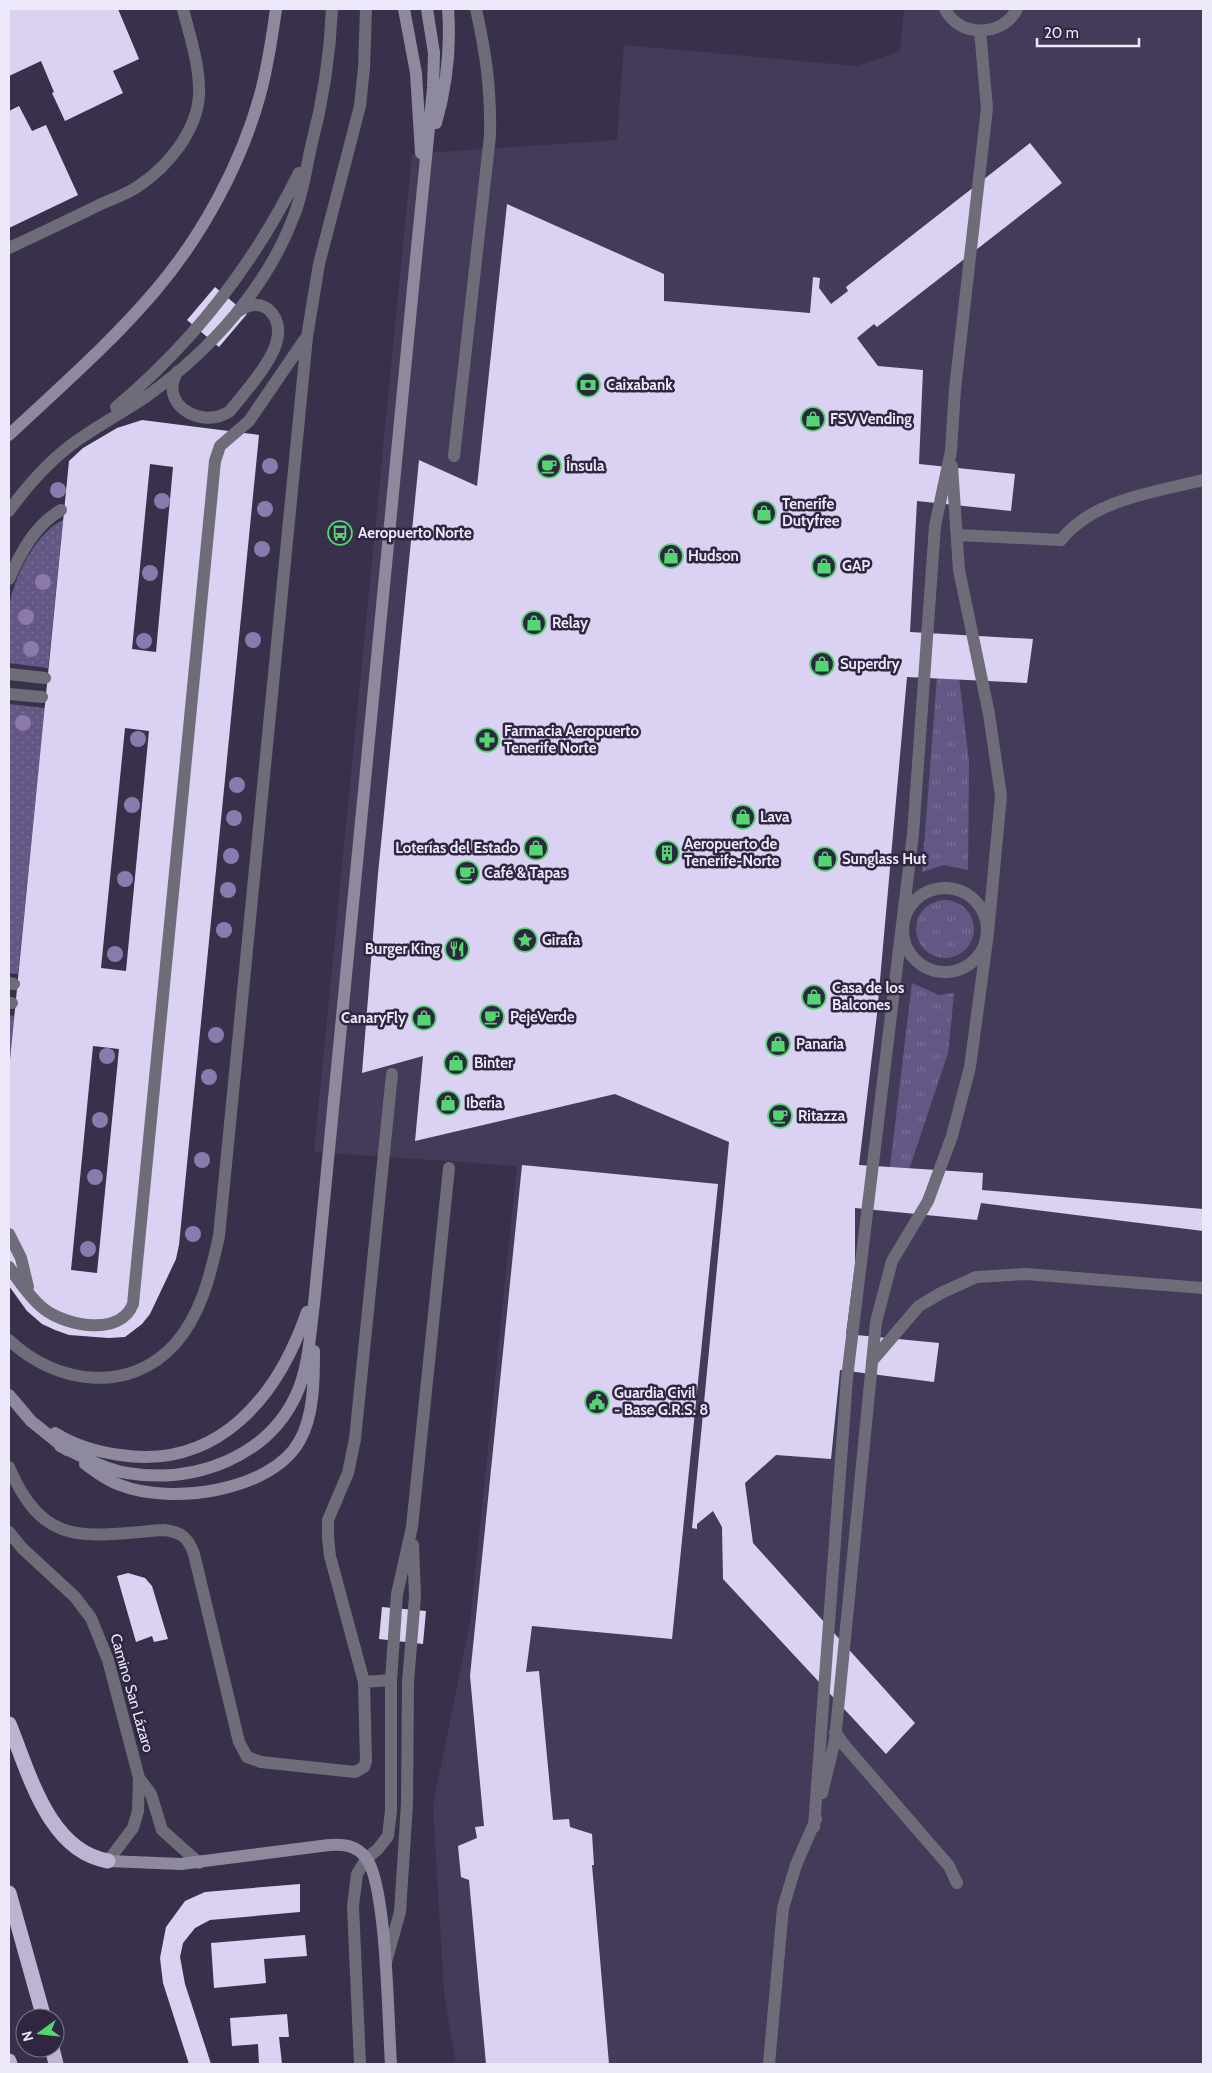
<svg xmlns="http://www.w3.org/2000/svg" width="1212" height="2073" font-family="Cabin,sans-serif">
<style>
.built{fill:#443b5a}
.grass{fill:url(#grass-tufts)}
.park{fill:url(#park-dots)}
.building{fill:#dbd2f3;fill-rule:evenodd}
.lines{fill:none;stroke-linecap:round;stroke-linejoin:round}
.lane{stroke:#6f6c79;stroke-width:12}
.street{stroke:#6f6c79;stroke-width:12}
.secondary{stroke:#8f899e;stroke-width:12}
.highway{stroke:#bdb4d4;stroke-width:15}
.tree{fill:#8a7aad}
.labels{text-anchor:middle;stroke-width:5;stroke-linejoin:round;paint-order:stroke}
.poi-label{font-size:15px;font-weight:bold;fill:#ede9fa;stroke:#2f2740;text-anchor:start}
.street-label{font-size:15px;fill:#ede9fa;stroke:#2f2740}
</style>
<defs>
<pattern id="grass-tufts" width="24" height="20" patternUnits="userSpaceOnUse" patternTransform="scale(1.25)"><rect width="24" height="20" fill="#655785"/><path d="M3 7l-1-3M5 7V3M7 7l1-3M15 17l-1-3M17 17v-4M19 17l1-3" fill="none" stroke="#7b6f97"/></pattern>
<pattern id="park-dots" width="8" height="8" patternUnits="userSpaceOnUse" patternTransform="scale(1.25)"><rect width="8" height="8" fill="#655785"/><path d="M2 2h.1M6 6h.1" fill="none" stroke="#7b6f97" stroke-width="1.8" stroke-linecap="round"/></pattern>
</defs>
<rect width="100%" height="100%" fill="#39314b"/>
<path class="built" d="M 904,9 L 1203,9 L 1203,2064 L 456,2064 L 444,1993 L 433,1804 L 470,1624 L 517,1166 L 314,1152 L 412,154 L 617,140 L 624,45 L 857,66 L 900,51 Z"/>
<path class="grass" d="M 954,635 L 969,762 L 968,870 L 944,865 L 922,872 L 940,639 Z
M916 929a29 29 0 1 1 58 0a29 29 0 1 1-58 0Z
M 912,983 L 939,995 L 954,993 L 948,1053 L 909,1170 L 889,1175 Z"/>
<path class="park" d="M 63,520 L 48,668 L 9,663 C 9,646 7,627 9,609 C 12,580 36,532 63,520 Z
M 9,704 L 45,708 L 18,974 L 9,973 Z
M 9,1015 L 14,1016 L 9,1070 Z"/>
<path class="building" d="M 9,9 L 118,9 L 139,59 L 113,71 L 123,93 L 65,121 L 52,93 L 54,92 L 41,61 L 9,76 Z
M 19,106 L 32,131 L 46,125 L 78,195 L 9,228 L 9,111 Z
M 1030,143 L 1062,183 L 877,327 L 874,324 L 857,338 L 878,366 L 923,370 L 919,464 L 1015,474 L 1011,511 L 917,501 L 910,632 L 1033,639 L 1027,683 L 907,677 L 877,1014 L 859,1165 L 983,1173 L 982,1190 L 1203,1209 L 1203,1231 L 981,1203 L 977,1220 L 855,1208 L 855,1265 L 846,1334 L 939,1343 L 934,1382 L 840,1370 L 831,1459 L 776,1455 L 745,1483 L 753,1543 L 915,1723 L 886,1754 L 723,1579 L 722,1527 L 713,1511 L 697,1524 L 697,1529 L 692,1528 L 729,1142 L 615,1094 L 415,1141 L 423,1056 L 362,1073 L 378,874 L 419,460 L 477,486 L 507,204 L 664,274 L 664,301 L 810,313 L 813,277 L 820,278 L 819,288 L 831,304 L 848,291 L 846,287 Z
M 215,287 L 247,314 L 219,347 L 187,320 Z
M 142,420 L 259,435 L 179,1245 L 176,1259 L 150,1314 L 142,1324 L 125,1337 L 109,1338 L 69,1335 L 55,1330 L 42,1324 L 27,1311 L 9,1286 L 9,1070 L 69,461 L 83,448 L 117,428 ZM 150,464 L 173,467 L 156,652 L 132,649 ZM 125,728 L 149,731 L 126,971 L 101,968 ZM 93,1046 L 119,1049 L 97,1273 L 71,1270 Z
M 522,1165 L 718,1184 L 672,1639 L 532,1626 L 526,1672 L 539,1671 L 553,1820 L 569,1819 L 570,1827 L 592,1834 L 594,1865 L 592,1865 L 609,2064 L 486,2064 L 469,1880 L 461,1877 L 458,1846 L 477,1838 L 475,1827 L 484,1826 L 470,1676 Z
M 128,1573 L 145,1578 L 152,1586 L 168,1639 L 154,1642 L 152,1636 L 136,1642 L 117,1576 Z
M 382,1607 L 426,1611 L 423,1644 L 379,1639 Z
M 300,1884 L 300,1912 L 210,1920 L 195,1928 L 183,1943 L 180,1957 L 185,1984 L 211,2064 L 189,2064 L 163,1983 L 160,1958 L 166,1927 L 185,1901 L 205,1892 Z
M 305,1935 L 307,1956 L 264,1959 L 266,1983 L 214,1988 L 211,1943 Z
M 287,2014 L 289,2037 L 279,2037 L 282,2064 L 259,2064 L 258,2044 L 232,2046 L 230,2018 Z"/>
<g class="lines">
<path class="lane" d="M 945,9 C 959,38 1003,37 1017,9
M 178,371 C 157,403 201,431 230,411 C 248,387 300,337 268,309 C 258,302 248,305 239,311
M 116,407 C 194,342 254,264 299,173
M 454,456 L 490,136 C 491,89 486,54 476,9
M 9,511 C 27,486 46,464 71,445 C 95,427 122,413 147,396 C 211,350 268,287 295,213 C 303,192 306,169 311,147 C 323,101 330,56 332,9
M 957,535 L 1061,540 C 1093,499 1156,492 1203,480
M 9,579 C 21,552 35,525 61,510
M 9,674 L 45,678
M 9,694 L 42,697
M903 930a42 42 0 1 1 84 0a42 42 0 1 1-84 0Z
M 9,983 L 14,984
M 9,1003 L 12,1003
M 9,1234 L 21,1258 L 28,1287
M 9,1267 C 19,1281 30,1298 44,1309 C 66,1326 120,1337 133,1304 L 215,461 L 220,446 L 249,421 L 305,339
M 9,1340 C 55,1384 129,1395 175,1344 C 201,1315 211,1273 219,1236 L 307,337 L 319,264 L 360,106 L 364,68 L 366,9
M 872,1361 L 919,1306 L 941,1293 L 976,1277 L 1026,1274 L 1203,1288
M 9,1467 C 45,1551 87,1535 164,1530 C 181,1532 188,1537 194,1554 L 239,1742 L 247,1757 L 261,1762 L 355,1772 L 364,1767 L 366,1761 L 364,1682 L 330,1556 L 328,1538 L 328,1520 L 348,1473 L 355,1439 L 392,1074
M 364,1682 L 391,1680
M 835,1732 L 845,1746 L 949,1866 L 957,1883
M 822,1793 L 835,1740 L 876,1322 L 892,1261 L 928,1201 L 952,1136 L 970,1067 L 988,933 L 1001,796 L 989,714 L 959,570 L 952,466
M 814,1827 L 847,1378 L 913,834 L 935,526 L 951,451 L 955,389 L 987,108 L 980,31
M 386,1962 L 400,1912 L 407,1804 L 408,1682 L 415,1596 L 413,1545
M 360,2064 L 353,1906 L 357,1874 L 367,1858 L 378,1849 L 388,1836 L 391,1811 L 391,1680 L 397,1594 L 412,1527 L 449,1168
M 769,2064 L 783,1908 L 796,1865 L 816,1819"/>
<path class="street" d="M 9,248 C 39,234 69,220 99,205 C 112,199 128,194 140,185 C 168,166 197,131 199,95 C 200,65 190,37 183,9
M 9,1532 L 22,1548 L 75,1597 L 91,1618 L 108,1660 L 139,1778 L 138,1811 L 133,1828 L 108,1861
M 139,1778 L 151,1794 L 162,1830 L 199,1863"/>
<path class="secondary" d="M 404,9 L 416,73 L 421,153
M 436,123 C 447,85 451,48 448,9
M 9,435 C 59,388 111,343 155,291 C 202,236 241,164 260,95 C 268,66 272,38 276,9
M 9,1395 L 31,1421 L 67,1450
M 55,1433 C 74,1445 98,1452 120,1455 C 219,1470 278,1396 307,1312
M 60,1446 C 82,1456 103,1469 127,1473 C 194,1484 268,1458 297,1393 C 309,1366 310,1333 314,1304 L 413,288 L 433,88 L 434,53 L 427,9
M 85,1464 C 96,1472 107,1481 120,1485 C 170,1505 272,1492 300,1440 C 314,1415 314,1379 314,1351
M 108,1861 L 181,1864 L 329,1845 C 344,1844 356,1845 366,1858 C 387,1884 388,2024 391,2064"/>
<path class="highway" d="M 9,1724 C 29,1772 48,1851 108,1861
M 9,1893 L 44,2018
M 52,2048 L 56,2064
M 9,2061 L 10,2064"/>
</g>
<g class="tree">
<circle cx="270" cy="466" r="8"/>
<circle cx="58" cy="490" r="8"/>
<circle cx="162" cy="501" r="8"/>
<circle cx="265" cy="509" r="8"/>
<circle cx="262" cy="549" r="8"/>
<circle cx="150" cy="573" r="8"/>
<circle cx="43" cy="582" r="8"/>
<circle cx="26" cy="617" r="8"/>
<circle cx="253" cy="640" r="8"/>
<circle cx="144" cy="641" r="8"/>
<circle cx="31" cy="649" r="8"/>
<circle cx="23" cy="723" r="8"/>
<circle cx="138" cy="739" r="8"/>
<circle cx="237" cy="785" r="8"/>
<circle cx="132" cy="805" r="8"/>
<circle cx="234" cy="818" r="8"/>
<circle cx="231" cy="856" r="8"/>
<circle cx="125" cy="879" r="8"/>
<circle cx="228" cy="890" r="8"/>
<circle cx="224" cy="930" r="8"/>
<circle cx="115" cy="954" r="8"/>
<circle cx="216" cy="1035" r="8"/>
<circle cx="107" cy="1056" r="8"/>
<circle cx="209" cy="1077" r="8"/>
<circle cx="100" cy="1120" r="8"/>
<circle cx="202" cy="1160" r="8"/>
<circle cx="95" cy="1177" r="8"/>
<circle cx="193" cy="1234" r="8"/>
<circle cx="88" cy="1249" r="8"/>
</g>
<defs>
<g id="bank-ring" transform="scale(1.25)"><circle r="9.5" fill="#2f2740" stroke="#53d672" stroke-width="1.5"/><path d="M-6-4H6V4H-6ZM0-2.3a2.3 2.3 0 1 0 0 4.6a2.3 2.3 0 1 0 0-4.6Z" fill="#53d672"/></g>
<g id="shop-ring" transform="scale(1.25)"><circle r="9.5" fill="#2f2740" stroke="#53d672" stroke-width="1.5"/><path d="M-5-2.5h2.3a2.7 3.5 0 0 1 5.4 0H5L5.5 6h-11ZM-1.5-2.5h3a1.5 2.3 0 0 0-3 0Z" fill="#53d672"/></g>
<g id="cafe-ring" transform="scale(1.25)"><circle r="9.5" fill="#2f2740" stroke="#53d672" stroke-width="1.5"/><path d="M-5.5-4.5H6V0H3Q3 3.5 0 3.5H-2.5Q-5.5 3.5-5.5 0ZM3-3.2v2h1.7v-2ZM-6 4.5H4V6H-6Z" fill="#53d672"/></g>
<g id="bus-ring" transform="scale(1.25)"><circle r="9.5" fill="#2f2740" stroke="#53d672" stroke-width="1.5"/><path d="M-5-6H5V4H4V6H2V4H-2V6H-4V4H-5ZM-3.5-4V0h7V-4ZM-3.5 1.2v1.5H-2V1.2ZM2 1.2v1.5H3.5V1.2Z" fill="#53d672"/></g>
<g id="pharmacy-ring" transform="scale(1.25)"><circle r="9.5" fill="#2f2740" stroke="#53d672" stroke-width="1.5"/><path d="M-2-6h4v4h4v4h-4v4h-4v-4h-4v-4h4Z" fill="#53d672"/></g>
<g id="building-ring" transform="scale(1.25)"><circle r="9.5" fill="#2f2740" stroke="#53d672" stroke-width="1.5"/><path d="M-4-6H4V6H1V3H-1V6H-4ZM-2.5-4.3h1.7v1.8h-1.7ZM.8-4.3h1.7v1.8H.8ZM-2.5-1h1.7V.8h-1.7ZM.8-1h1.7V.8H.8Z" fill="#53d672"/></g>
<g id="sight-ring" transform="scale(1.25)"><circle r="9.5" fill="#2f2740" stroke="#53d672" stroke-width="1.5"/><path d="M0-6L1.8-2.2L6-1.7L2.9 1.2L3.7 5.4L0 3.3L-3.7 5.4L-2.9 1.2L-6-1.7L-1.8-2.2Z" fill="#53d672"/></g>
<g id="restaurant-ring" transform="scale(1.25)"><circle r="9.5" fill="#2f2740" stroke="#53d672" stroke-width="1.5"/><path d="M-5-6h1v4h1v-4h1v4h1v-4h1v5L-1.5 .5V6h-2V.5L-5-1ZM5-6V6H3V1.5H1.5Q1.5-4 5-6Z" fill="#53d672"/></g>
<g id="civic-ring" transform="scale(1.25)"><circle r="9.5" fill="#2f2740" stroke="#53d672" stroke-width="1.5"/><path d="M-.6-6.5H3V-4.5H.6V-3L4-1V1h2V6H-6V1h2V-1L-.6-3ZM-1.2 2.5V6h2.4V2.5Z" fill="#53d672"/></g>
</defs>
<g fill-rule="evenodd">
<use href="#bank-ring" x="588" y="385"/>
<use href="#shop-ring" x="813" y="419"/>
<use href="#cafe-ring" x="549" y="466"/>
<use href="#shop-ring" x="764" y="513"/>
<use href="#bus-ring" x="340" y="533"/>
<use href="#shop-ring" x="671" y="556"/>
<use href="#shop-ring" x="824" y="566"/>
<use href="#shop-ring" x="534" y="623"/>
<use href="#shop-ring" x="822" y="664"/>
<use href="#pharmacy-ring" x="487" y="740"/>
<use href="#shop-ring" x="743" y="817"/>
<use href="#shop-ring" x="536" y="848"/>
<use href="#building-ring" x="667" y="853"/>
<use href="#shop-ring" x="825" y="859"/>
<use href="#cafe-ring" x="467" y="873"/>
<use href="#sight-ring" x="525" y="940"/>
<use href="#restaurant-ring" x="457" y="949"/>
<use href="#shop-ring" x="814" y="997"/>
<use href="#cafe-ring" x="492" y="1017"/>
<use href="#shop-ring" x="424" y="1018"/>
<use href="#shop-ring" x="778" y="1044"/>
<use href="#shop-ring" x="456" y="1063"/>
<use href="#shop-ring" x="448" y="1103"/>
<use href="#cafe-ring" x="780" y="1116"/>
<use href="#civic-ring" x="597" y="1402"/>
</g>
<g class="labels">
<g class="poi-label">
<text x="606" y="390">Caixabank</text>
<text x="830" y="424">FSV Vending</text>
<text x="566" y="471">Ínsula</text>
<text x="782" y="509">Tenerife<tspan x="782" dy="17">Dutyfree</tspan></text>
<text x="358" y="538">Aeropuerto Norte</text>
<text x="688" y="561">Hudson</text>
<text x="842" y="571">GAP</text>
<text x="552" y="628">Relay</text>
<text x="840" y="669">Superdry</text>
<text x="504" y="736">Farmacia Aeropuerto<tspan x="504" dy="17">Tenerife Norte</tspan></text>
<text x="760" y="822">Lava</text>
<text x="684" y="849">Aeropuerto de<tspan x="684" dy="17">Tenerife-Norte</tspan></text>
<text x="518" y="853" text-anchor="end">Loterías del Estado</text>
<text x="842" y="864">Sunglass Hut</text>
<text x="484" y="878">Café &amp; Tapas</text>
<text x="542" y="945">Girafa</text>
<text x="440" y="954" text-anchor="end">Burger King</text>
<text x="832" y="993">Casa de los<tspan x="832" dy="17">Balcones</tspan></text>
<text x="510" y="1022">PejeVerde</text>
<text x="406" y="1023" text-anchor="end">CanaryFly</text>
<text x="796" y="1049">Panaria</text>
<text x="474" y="1068">Binter</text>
<text x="466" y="1108">Iberia</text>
<text x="798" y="1121">Ritazza</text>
<text x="614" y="1398">Guardia Civil<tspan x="614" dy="17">- Base G.R.S. 8</tspan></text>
</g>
<g class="street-label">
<text transform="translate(132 1693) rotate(74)" y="5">Camino San Lázaro</text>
</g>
</g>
<rect width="1212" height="2073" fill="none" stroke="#ede9fa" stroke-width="20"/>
<g transform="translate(40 2033) rotate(255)"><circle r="24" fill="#2f2740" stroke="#7b758a"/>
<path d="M0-4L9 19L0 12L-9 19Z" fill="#53d672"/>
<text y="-8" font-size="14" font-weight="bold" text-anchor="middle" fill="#ede9fa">N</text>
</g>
<path d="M1037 38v8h102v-8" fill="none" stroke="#ede9fa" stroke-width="2.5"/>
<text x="1044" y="38" font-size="15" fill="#ede9fa" stroke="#2f2740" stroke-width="4" paint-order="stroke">20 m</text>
</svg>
